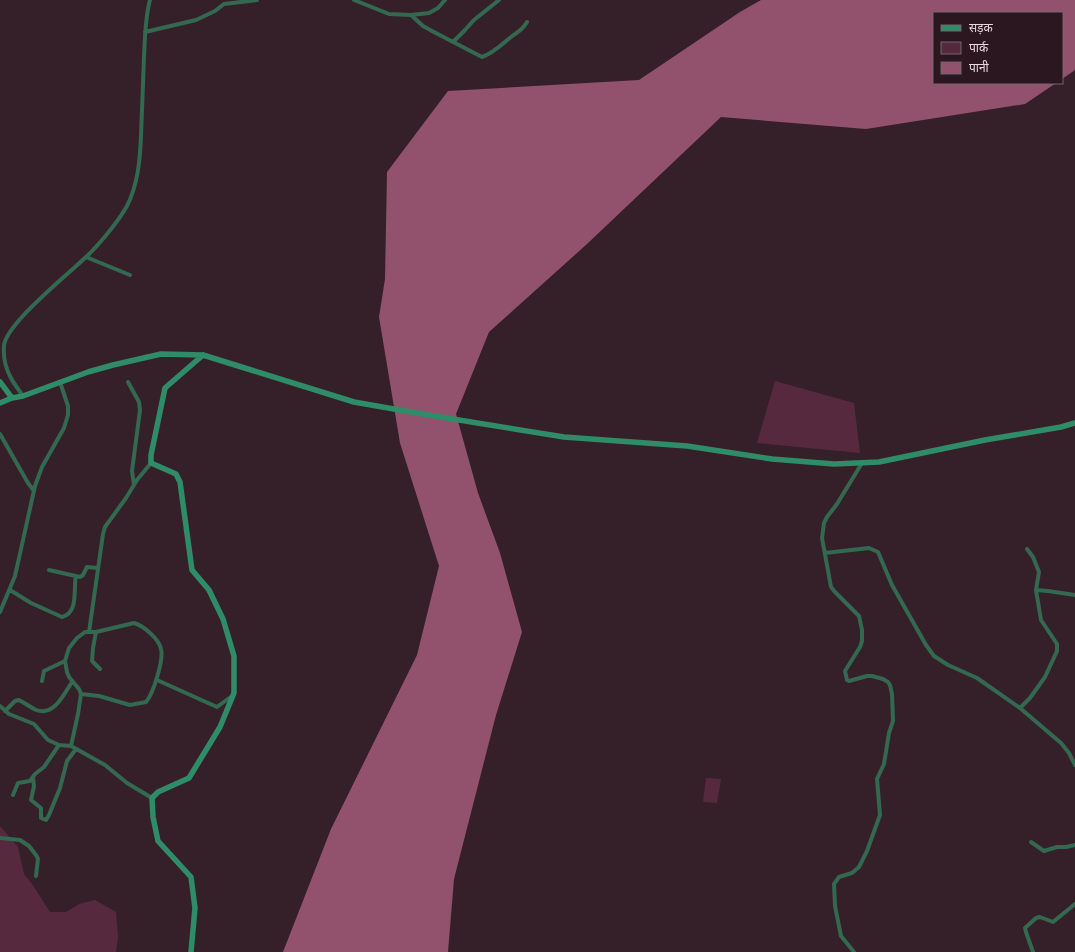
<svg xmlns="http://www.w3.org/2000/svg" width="1075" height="952" font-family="Rubik,'Noto Sans Devanagari',sans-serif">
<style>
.green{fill:#57293e}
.water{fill:#92526e}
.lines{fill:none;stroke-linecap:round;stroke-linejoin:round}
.street{stroke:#336851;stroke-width:4}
.secondary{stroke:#2f8c68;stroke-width:5.5}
</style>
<rect width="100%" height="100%" fill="#352029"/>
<path class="green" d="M 775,381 L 854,403 L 860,453 L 757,443 Z
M 706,778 L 721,779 L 717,803 L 703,802 Z
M 0,826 L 18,847 L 24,874 L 32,884 L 50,912 L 66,912 L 79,904 L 95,900 L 116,912 L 118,936 L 116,952 L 0,952 Z"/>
<path class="water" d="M 761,0 L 1075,0 L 1075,70 L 1062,79 L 1062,13 L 934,13 L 934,83 L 1056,83 L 1025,104 L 866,129 L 721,117 L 587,244 L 489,332 L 456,414 L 478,493 L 500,553 L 522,632 L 496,715 L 454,879 L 448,952 L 283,952 L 331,829 L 417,655 L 439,566 L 400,443 L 379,317 L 385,279 L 387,172 L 448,91 L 639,80 L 740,12 Z"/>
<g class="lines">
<path class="street" d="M 354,0 L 389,14 L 411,15 L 429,13 L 438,8 L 445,0
M 411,15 L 423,26 L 432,31 L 482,57 C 494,53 502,44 511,37 C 518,31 522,31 527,22
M 145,32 L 196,20 L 215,11 L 224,4 L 257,0
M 453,42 L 465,30 L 474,20 L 499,0
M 86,257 L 130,275
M 128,382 L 139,402 L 140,410 L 132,471 L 134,485
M 23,396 C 19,390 14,384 11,378 C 6,369 3,357 4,346 C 5,325 68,274 85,258 C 98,246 118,222 127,206 C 138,184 140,160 141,136 C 142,109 143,83 144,57 C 145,38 145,18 150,0
M 0,434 L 28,483 L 34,491
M 825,553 L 869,548 L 878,552 L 892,585 L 926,645 L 934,656 L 948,665 L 977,678 L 1020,708 L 1061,743 L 1069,753 L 1075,765
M 49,570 L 80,577 L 83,575 L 87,567 L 98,568
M 10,590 L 31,603 L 62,617 C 79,613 73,589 76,576
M 1036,590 L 1048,591 L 1075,595
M 0,612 L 15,576 L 35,486 L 42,467 L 64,428 L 68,415 L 68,406 L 60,382
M 89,632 L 103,534 L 105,527 L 126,498 L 137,480 L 151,463
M 96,632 L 93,648 L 92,661 L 100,669
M 157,680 L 217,707 L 232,696
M 42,681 L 44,671 L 65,661
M 0,706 L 9,714 L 34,724 L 48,740 L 59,745 L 71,746 L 105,765 L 127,783 L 152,798
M 1020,708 L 1030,698 L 1045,677 L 1057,651 L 1057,644 L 1041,620 L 1036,590 L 1039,572 L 1033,557 L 1027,549
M 5,711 L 15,701 L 19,700 C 25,703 30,707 36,710 C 54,717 64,694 72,682
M 71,746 L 78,714 L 81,694 L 79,689 L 69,677 L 67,672 L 65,661 L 69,648 L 77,638 L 85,632 L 96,632 L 134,623 C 144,626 159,639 161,649 C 164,660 153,694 146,702 L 130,705 L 99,696 L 81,694
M 33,777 L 34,786 L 31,800 L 41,808 L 41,818 L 46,820 L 49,815 L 60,788 L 67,761 L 76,749
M 13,795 L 18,783 L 30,781 L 35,774 L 44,767 L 59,745
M 0,838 L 20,840 L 29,846 L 36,855 L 38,859 L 36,876
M 1031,842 L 1044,851 L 1057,847 L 1066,847 L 1075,845
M 854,952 L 841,936 L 835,906 L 834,884 L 839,877 L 852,873 L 859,867 L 867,851 L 880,815 L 877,779 L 884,764 L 889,733 L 893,721 L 892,694 L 890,685 L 888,682 L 883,679 L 872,676 L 867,676 L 849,681 L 847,680 L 845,671 L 860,647 L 862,641 L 862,630 L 859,616 L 835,592 L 831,587 L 822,538 L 824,523 L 827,517 L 837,504 L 862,463
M 1033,952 L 1026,932 L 1025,928 L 1036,918 L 1040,917 L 1053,922 L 1075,904"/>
<path class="secondary" d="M 0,382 L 12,398
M 0,403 L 12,398 L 23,396 L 88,372 L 113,365 L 161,354 L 203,355 L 354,402 L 428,415 L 564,437 L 687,446 L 772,459 L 834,464 L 879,462 L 985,440 L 1061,427 L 1075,423
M 191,952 L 195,908 L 191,877 L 158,841 L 153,817 L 152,798 L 158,792 L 189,778 L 220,727 L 234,693 L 234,656 L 223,619 L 209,590 L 192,570 L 180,482 L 176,474 L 151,463 L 151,455 L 165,388 L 203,355"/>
</g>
<rect x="933" y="12" width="130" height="72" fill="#2b171f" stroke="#76646b"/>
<rect x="941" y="25" width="20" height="6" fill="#2f8c68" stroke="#76646b"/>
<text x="969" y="32" font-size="12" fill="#e7d8de">सड़क</text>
<rect x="941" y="42" width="20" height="12" fill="#57293e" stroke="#76646b"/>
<text x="969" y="52" font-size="12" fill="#e7d8de">पार्क</text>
<rect x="941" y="62" width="20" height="12" fill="#92526e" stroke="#76646b"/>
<text x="969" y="72" font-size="12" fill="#e7d8de">पानी</text>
</svg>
